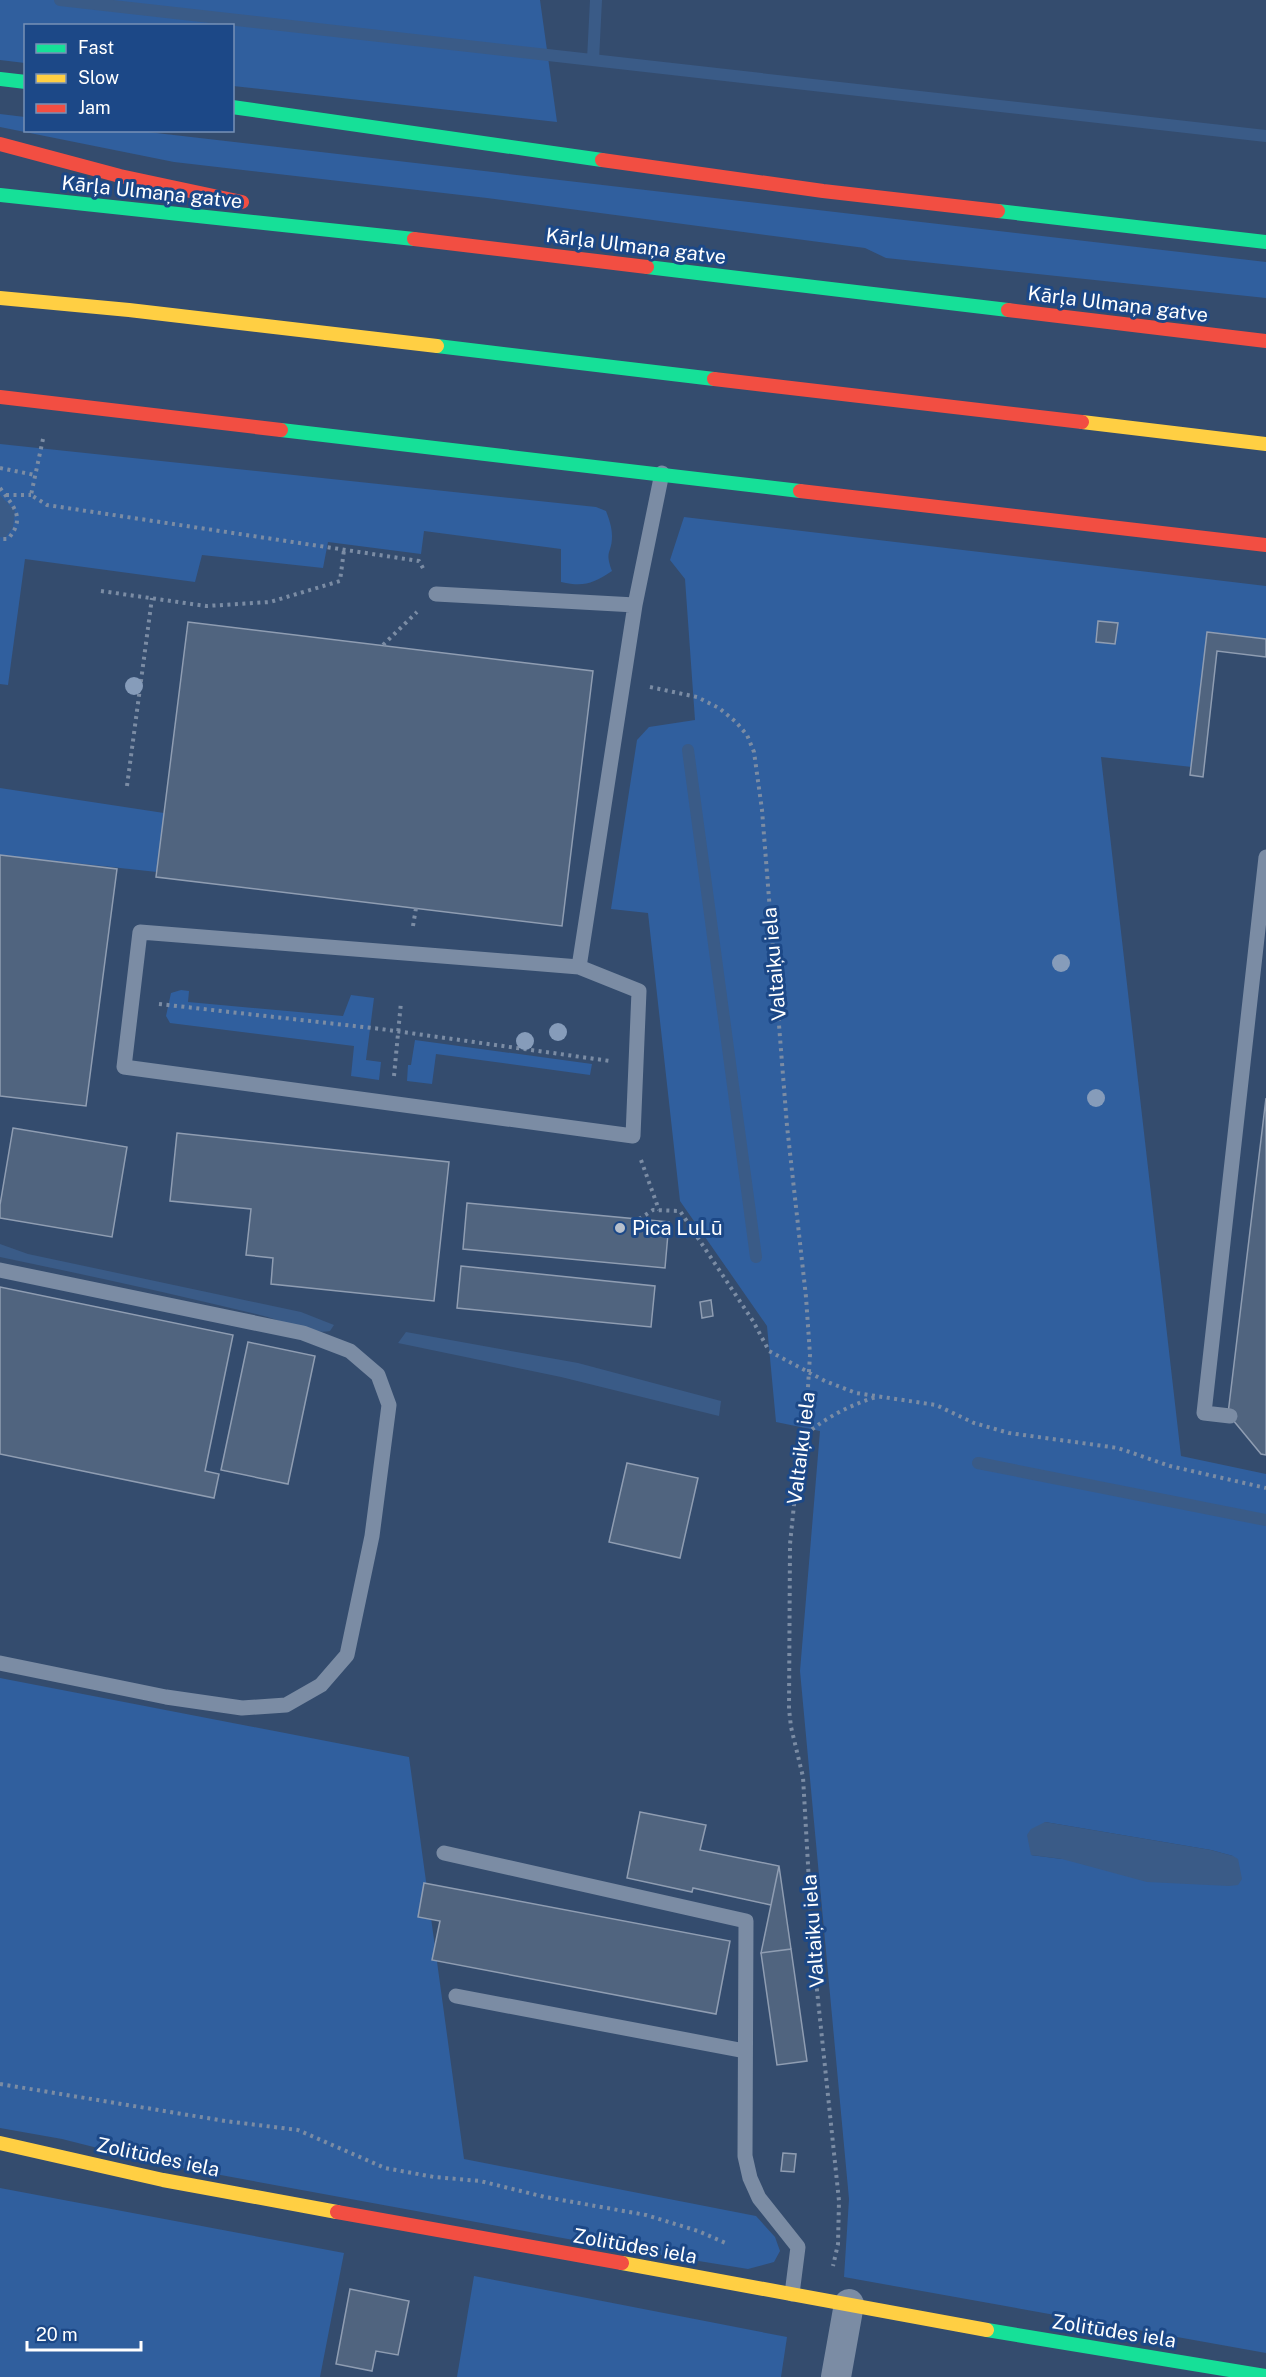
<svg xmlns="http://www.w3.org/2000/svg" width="1266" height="2377" font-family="'Public Sans',sans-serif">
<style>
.green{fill:#305f9e;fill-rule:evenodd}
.water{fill:#3a5b87}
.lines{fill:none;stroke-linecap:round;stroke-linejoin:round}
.stream{stroke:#3a5b87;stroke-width:12}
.building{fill:#50647f;stroke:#8f9db2;stroke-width:1.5}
.path{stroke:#7b8ca4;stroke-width:4;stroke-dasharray:3 4.5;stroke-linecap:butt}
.lane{stroke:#7b8ca4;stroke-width:15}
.street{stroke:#7b8ca4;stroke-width:30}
.fast{stroke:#16e098;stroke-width:14}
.slow{stroke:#ffcf43;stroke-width:14}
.jam{stroke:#f24e42;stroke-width:14}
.tree{fill:#869cba}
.poi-dot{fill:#b8c0cc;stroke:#1c4887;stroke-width:2}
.labels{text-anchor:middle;stroke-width:6;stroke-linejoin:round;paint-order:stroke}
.street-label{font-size:20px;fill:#fff;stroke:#1c4887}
.poi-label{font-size:20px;fill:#fff;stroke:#1c4887;text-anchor:start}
</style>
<rect width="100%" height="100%" fill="#344c6e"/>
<path class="green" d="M 0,0 L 540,0 L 557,122 L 233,86 L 232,26 L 26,26 L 25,63 L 0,60 Z
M 0,114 L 25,117 L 26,130 L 139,131 L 1266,262 L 1266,298 L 886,258 L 865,248 L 487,198 L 174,162 L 0,127 Z
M 0,444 L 596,507 L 606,511 C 609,519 612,527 612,536 C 612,554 604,550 612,571 C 592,584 584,587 561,582 L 561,549 L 424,531 L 421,554 L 328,542 L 323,568 L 202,555 L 195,582 L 25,559 L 8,685 L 0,684 Z
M 684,517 L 1266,586 L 1266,639 L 1207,632 L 1192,767 L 1101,757 L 1181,1456 L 1266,1474 L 1266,2353 L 844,2277 L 849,2199 L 800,1671 L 820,1431 L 776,1422 L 767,1326 L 680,1201 L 648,913 L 611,909 L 637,740 L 649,727 L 695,720 L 685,579 L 670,560 ZM 1045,1822 L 1211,1850 L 1233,1856 L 1062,1859 L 1031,1855 Z
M 0,788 L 164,813 L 157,872 L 0,855 Z
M 181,990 L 189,991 L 188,1002 L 343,1016 L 351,995 L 374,998 L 366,1060 L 381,1062 L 379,1080 L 351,1076 L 354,1046 L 170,1023 L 166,1016 L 171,993 Z
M 415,1040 L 592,1064 L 590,1075 L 436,1054 L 432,1084 L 407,1081 L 408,1065 L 411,1065 Z
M 0,1678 L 409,1757 L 464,2159 L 756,2216 L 775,2237 L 780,2251 L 774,2262 L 748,2269 L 606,2246 L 161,2164 L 62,2139 L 0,2128 Z
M 0,2188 L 344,2253 L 320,2377 L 0,2377 Z
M 474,2276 L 787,2337 L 781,2377 L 457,2377 Z"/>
<path class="water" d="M 0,495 L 15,511 L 13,527 L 5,538 L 0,537 Z
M 0,1244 L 28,1254 L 301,1312 L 334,1325 L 330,1331 C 309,1335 282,1320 260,1315 C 173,1294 87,1275 0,1257 Z
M 406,1332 L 578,1363 L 721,1401 L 719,1416 L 561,1377 L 398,1343 Z
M 1045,1822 L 1211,1850 L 1233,1856 L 1238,1859 L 1242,1879 L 1238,1885 L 1229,1886 L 1147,1882 L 1062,1859 L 1031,1855 L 1027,1835 L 1031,1829 Z"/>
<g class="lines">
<path class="stream" d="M 60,0 L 1266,136
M 593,60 L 596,0
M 688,750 L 756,1257
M 978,1463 L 1266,1520"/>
</g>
<path class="building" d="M 1098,621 L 1118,623 L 1115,644 L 1096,642 Z
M 188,622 L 593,671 L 562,926 L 156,877 Z
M 1207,632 L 1266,639 L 1266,657 L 1217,651 L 1203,777 L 1190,775 Z
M 0,855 L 117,869 L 86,1106 L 0,1096 Z
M 1266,1098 L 1266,1455 L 1261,1454 L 1228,1414 Z
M 13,1128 L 127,1147 L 112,1237 L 0,1218 L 0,1205 Z
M 177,1133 L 449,1162 L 434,1301 L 271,1284 L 273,1258 L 246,1255 L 251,1209 L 170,1201 Z
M 467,1203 L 669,1222 L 665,1268 L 463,1249 Z
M 461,1266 L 655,1286 L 651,1327 L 457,1308 Z
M 0,1287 L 233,1335 L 205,1471 L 219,1474 L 214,1498 L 0,1454 Z
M 711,1300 L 713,1316 L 702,1318 L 700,1302 Z
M 248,1342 L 315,1356 L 288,1484 L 221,1470 Z
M 627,1463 L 698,1478 L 680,1558 L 609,1542 Z
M 640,1812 L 706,1825 L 700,1850 L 779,1866 L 771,1905 L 693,1888 L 692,1892 L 627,1878 Z
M 779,1866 L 791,1949 L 761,1953 L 771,1905 Z
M 424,1883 L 730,1941 L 716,2014 L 432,1960 L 440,1921 L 418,1917 Z
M 791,1949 L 807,2061 L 777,2065 L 761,1953 Z
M 783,2153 L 796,2154 L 794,2172 L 781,2171 Z
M 350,2289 L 409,2301 L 398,2355 L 376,2351 L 372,2371 L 336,2364 Z"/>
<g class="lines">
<path class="path" d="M 43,439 L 31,495 L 47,505 L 419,561 L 424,570
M 0,468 L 35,475
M 0,488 C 14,507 26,518 8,539 L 0,539
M 6,495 L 31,495
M 101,591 L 206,606 L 270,602 L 340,581 L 344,550
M 383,645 L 417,612
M 650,687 L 697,697 L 719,708 L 736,722 L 747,735 L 754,752 L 762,810 L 787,1126 L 806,1297 L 810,1355 L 805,1435 L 795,1495 L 790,1544 L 789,1709 L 791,1727 L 803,1777 L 813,1952 L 839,2201 L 838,2244 L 833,2266
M 127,786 L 152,598
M 413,926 L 416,908
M 159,1004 L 381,1029 L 610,1061
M 394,1076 L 401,1002
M 641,1160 L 659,1210
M 639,1219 L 653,1210 L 680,1211 L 753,1321 L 769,1351 L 825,1381 L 856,1393 L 936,1405 L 974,1423 L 1009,1433 L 1118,1448 L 1170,1466 L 1266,1488
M 806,1434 C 827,1417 850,1405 876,1397
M 0,2084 L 225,2121 L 298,2130 L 385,2168 L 434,2177 L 480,2181 L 545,2197 L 646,2215 L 698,2231 L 728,2244"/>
<path class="lane" d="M 436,594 L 635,605
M 579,967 L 639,991 L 633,1136 L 124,1067 L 140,932 L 579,967 L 635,605 L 662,473
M 0,1270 L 303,1333 L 350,1351 L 378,1375 L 389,1405 L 372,1536 L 347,1655 L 321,1685 L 286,1705 L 242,1708 L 166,1697 L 0,1663
M 1230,1416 L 1204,1413 L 1266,857
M 444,1853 L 746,1921 L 745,2156 L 750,2178 L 759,2198 L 798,2247 L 792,2294
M 456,1996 L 745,2051"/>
<path class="street" d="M 836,2377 L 849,2304"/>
<path class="fast" d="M 0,79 L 26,82
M 232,107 L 602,160
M 0,195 L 414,239
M 998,211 L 1266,242
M 647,267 L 1008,310
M 437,346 L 714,379
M 281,430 L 800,491
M 987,2330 L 1266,2376"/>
<path class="slow" d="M 0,298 L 129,310 L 437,346
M 1082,422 L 1266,444
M 0,2143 L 163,2180 L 337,2212
M 622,2263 L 987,2330"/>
<path class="jam" d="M 0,144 L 120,176 L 242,202
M 602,160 L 823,191 L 998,211
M 414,239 L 647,267
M 1008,310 L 1266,341
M 714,379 L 1082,422
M 0,397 L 281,430
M 800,491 L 1266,545
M 337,2212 L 622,2263"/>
</g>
<g class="tree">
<circle cx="134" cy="686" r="9"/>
<circle cx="1061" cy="963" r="9"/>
<circle cx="558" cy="1032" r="9"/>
<circle cx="525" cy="1041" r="9"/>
<circle cx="1096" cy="1098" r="9"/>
</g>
<circle class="poi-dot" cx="620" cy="1228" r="6"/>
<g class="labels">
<g class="street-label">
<text transform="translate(152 192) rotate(6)" y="7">Kārļa Ulmaņa gatve</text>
<text transform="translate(636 246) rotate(7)" y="7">Kārļa Ulmaņa gatve</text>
<text transform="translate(1118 304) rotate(7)" y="7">Kārļa Ulmaņa gatve</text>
<text transform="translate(774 964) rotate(-95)" y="7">Valtaiķu iela</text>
<text transform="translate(801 1448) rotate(-83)" y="7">Valtaiķu iela</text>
<text transform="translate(813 1931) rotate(-94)" y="7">Valtaiķu iela</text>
<text transform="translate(158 2157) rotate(12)" y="7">Zolitūdes iela</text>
<text transform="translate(635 2246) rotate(10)" y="7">Zolitūdes iela</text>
<text transform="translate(1114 2331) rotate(9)" y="7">Zolitūdes iela</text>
</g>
<g class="poi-label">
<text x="632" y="1235">Pica LuLū</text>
</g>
</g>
<rect x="24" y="24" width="210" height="108" fill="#1c4887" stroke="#7791b7" stroke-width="1.5"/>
<rect x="36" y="44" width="30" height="9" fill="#16e098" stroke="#7791b7" stroke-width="1.5"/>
<text x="78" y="54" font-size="18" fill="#ffffff">Fast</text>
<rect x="36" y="74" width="30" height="9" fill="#ffcf43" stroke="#7791b7" stroke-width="1.5"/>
<text x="78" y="84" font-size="18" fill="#ffffff">Slow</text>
<rect x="36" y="104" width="30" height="9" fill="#f24e42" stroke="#7791b7" stroke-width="1.5"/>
<text x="78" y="114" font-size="18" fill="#ffffff">Jam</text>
<path d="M27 2341v9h114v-9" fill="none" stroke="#ffffff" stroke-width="3"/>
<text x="36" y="2341" font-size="18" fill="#ffffff" stroke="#1c4887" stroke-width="4.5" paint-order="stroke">20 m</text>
</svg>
